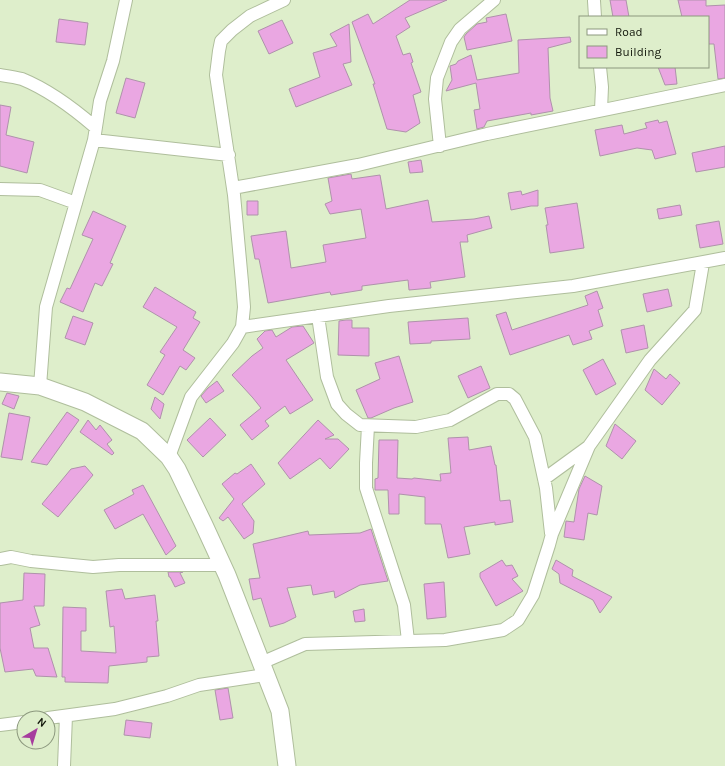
<svg xmlns="http://www.w3.org/2000/svg" width="725" height="766" font-family="Karla,sans-serif">
<style>
.building{fill:#eaa7e2;stroke:#af92ab}
.lines{fill:none;stroke-linecap:round;stroke-linejoin:round}
.street-casing{stroke:#afbe9c;stroke-width:14}
.secondary-casing{stroke:#afbe9c;stroke-width:19}
.street{stroke:#fff;stroke-width:12}
.secondary{stroke:#fff;stroke-width:17}
</style>
<rect width="100%" height="100%" fill="#deeecb"/>
<path class="building" d="M 410,0 L 447,0 L 405,18 L 410,27 L 396,36 L 403,55 L 410,53 L 413,62 L 411,63 L 421,92 L 413,95 L 420,123 L 406,132 L 387,129 L 373,84 L 375,84 L 352,22 L 368,14 L 373,24 Z
M 610,0 L 626,0 L 629,17 L 613,17 Z
M 678,0 L 706,0 L 706,6 L 725,5 L 725,78 L 718,79 L 714,44 L 708,44 L 708,17 L 682,17 Z
M 506,14 L 512,41 L 467,50 L 464,37 L 466,34 L 477,24 L 487,22 L 486,18 Z
M 59,19 L 88,23 L 85,45 L 56,42 Z
M 282,20 L 293,43 L 269,54 L 258,31 Z
M 349,24 L 351,62 L 343,64 L 352,85 L 296,107 L 289,89 L 320,77 L 313,53 L 337,46 L 330,34 Z
M 570,37 L 571,42 L 548,48 L 550,98 L 553,111 L 531,115 L 531,113 L 487,121 L 484,127 L 477,129 L 474,110 L 480,109 L 476,83 L 446,91 L 452,80 L 450,66 L 456,64 L 458,61 L 471,55 L 477,80 L 519,73 L 518,40 Z
M 658,67 L 675,67 L 677,84 L 665,85 Z
M 126,78 L 145,83 L 135,118 L 116,113 Z
M 0,105 L 11,107 L 6,135 L 34,142 L 27,173 L 0,166 Z
M 658,120 L 659,123 L 667,121 L 676,154 L 655,159 L 652,150 L 637,148 L 600,156 L 595,130 L 622,125 L 624,134 L 647,128 L 645,123 Z
M 725,146 L 725,167 L 696,172 L 692,153 Z
M 421,160 L 423,172 L 410,173 L 408,162 Z
M 351,174 L 352,179 L 380,175 L 386,209 L 428,200 L 432,222 L 474,219 L 489,216 L 492,228 L 467,235 L 468,242 L 460,242 L 465,277 L 430,282 L 431,288 L 409,290 L 408,280 L 362,286 L 362,290 L 331,295 L 330,292 L 268,303 L 259,259 L 255,259 L 251,236 L 286,231 L 291,268 L 326,262 L 323,245 L 366,238 L 361,209 L 330,214 L 325,204 L 332,201 L 328,178 Z
M 538,190 L 538,206 L 531,206 L 511,210 L 508,193 L 521,191 L 522,195 Z
M 247,201 L 258,201 L 258,215 L 247,215 Z
M 577,203 L 584,248 L 550,253 L 546,225 L 548,225 L 545,208 Z
M 680,205 L 682,215 L 659,219 L 657,209 Z
M 93,211 L 126,226 L 110,263 L 113,264 L 102,286 L 95,283 L 83,312 L 60,302 L 67,288 L 70,289 L 93,239 L 82,235 Z
M 719,221 L 723,244 L 700,248 L 696,225 Z
M 155,287 L 196,312 L 193,318 L 200,322 L 183,350 L 195,358 L 186,370 L 180,366 L 163,395 L 147,385 L 165,355 L 160,352 L 177,327 L 143,307 Z
M 668,289 L 672,306 L 647,312 L 643,294 Z
M 597,291 L 603,308 L 598,310 L 603,326 L 589,331 L 592,339 L 573,345 L 569,335 L 510,355 L 496,315 L 506,312 L 512,330 L 588,305 L 585,296 Z
M 73,316 L 93,323 L 85,345 L 65,338 Z
M 468,318 L 470,339 L 431,341 L 431,343 L 410,344 L 408,322 Z
M 346,320 L 352,320 L 352,328 L 369,328 L 369,356 L 338,355 L 339,321 Z
M 644,325 L 648,348 L 626,353 L 621,330 Z
M 303,326 L 314,343 L 286,360 L 313,400 L 290,414 L 285,406 L 265,421 L 269,426 L 252,440 L 240,425 L 261,408 L 253,398 L 232,375 L 252,356 L 263,348 L 257,339 L 265,331 L 272,330 L 276,337 L 292,327 Z
M 399,356 L 413,402 L 394,408 L 371,418 L 368,418 L 356,390 L 380,379 L 375,363 Z
M 603,359 L 616,384 L 596,395 L 583,370 Z
M 481,366 L 490,388 L 468,398 L 458,376 Z
M 654,369 L 666,379 L 670,374 L 680,383 L 662,405 L 645,390 Z
M 217,381 L 224,391 L 206,403 L 201,396 L 208,388 Z
M 7,393 L 19,396 L 14,409 L 2,404 Z
M 155,397 L 164,404 L 160,419 L 151,409 Z
M 67,412 L 79,420 L 47,465 L 31,462 Z
M 9,413 L 30,417 L 22,460 L 1,457 Z
M 210,418 L 226,435 L 203,457 L 187,440 Z
M 88,420 L 96,430 L 100,425 L 112,440 L 107,444 L 114,453 L 112,455 L 80,432 Z
M 318,420 L 334,435 L 325,439 L 338,439 L 349,449 L 330,469 L 320,458 L 290,479 L 278,463 Z
M 615,424 L 636,441 L 622,459 L 606,446 Z
M 468,437 L 469,450 L 491,446 L 495,465 L 496,465 L 500,501 L 510,500 L 513,522 L 495,525 L 495,522 L 464,527 L 470,554 L 448,558 L 441,524 L 425,524 L 425,497 L 399,494 L 399,514 L 389,514 L 388,490 L 375,490 L 375,479 L 378,478 L 379,440 L 398,440 L 397,478 L 412,479 L 414,478 L 441,481 L 440,474 L 451,473 L 448,438 Z
M 251,464 L 265,484 L 242,504 L 254,521 L 253,533 L 244,539 L 228,517 L 223,521 L 219,518 L 234,499 L 222,484 L 235,473 L 237,474 Z
M 85,466 L 93,475 L 58,517 L 42,504 L 71,469 Z
M 585,476 L 602,486 L 597,515 L 588,513 L 584,540 L 564,537 L 566,521 L 574,522 L 579,489 Z
M 143,485 L 176,546 L 166,555 L 143,514 L 115,529 L 104,510 L 134,494 L 132,490 Z
M 371,529 L 388,581 L 360,585 L 335,598 L 334,591 L 313,595 L 311,585 L 287,588 L 296,617 L 284,623 L 270,627 L 261,598 L 253,600 L 249,579 L 260,578 L 253,544 L 308,531 L 309,535 L 360,533 Z
M 502,560 L 506,566 L 512,565 L 518,576 L 512,579 L 523,591 L 496,606 L 480,577 L 480,573 Z
M 556,560 L 573,570 L 572,576 L 612,597 L 600,613 L 593,600 L 560,583 L 559,574 L 552,569 Z
M 168,572 L 183,572 L 180,573 L 185,583 L 175,587 L 170,577 L 169,577 Z
M 24,573 L 45,574 L 44,606 L 34,606 L 40,625 L 30,628 L 34,648 L 48,648 L 57,677 L 36,676 L 33,669 L 5,672 L 0,648 L 0,603 L 23,600 Z
M 444,582 L 446,617 L 427,619 L 424,584 Z
M 122,589 L 125,599 L 155,595 L 158,621 L 156,621 L 159,656 L 147,657 L 147,662 L 109,666 L 108,683 L 65,682 L 65,677 L 62,677 L 63,607 L 86,608 L 86,631 L 81,631 L 81,651 L 116,653 L 114,626 L 110,627 L 106,591 Z
M 364,609 L 365,621 L 355,622 L 353,611 Z
M 228,688 L 233,718 L 220,720 L 215,690 Z
M 126,720 L 152,723 L 150,738 L 124,735 Z"/>
<g class="lines">
<g class="street-casing">
<path id="street" d="M 594,1 L 595,17
M 600,67 L 602,87 L 601,110
M 0,75 C 7,76 15,77 22,79 C 49,90 73,108 95,127
M 94,140 L 229,155
M 440,146 L 435,99 L 437,78 L 451,42 L 460,29 L 494,0
M 233,188 L 358,165 L 487,134 L 725,85
M 0,189 L 40,190 L 76,203
M 318,316 L 327,377 L 337,404 L 346,414 L 360,425 L 416,427 L 450,420 L 497,394 L 509,394 L 515,399 L 535,437 L 546,488 L 551,533
M 242,327 L 389,306 L 573,286 L 725,258
M 40,386 L 46,307 L 94,140 L 100,101 L 113,61 L 126,0
M 368,426 L 366,463 L 366,488 L 404,605 L 408,641
M 169,457 L 191,397 L 233,343 L 242,327 L 244,307 L 242,282 L 234,195 L 216,75 L 219,51 L 221,41 L 232,30 L 250,16 L 284,0
M 544,479 L 588,447
M 0,559 L 11,557 L 31,561 L 93,567 L 119,565 L 222,565
M 261,663 L 305,644 L 445,640 L 503,630 L 518,620 L 533,595 L 549,545 L 552,534 L 589,446 L 650,360 L 695,310 L 703,263
M 48,718 L 115,709 L 167,696 L 199,685 L 265,675
M 0,725 L 24,722
M 64,766 L 66,716"/>
</g>
<g class="secondary-casing">
<path id="secondary" d="M 0,382 L 40,386 L 85,402 L 142,431 L 169,457 L 177,469 L 204,525 L 227,575 L 280,711 L 287,766"/>
</g>
<use href="#street" class="street"/>
<use href="#secondary" class="secondary"/>
</g>
<rect x="579" y="16" width="130" height="52" fill="#deeecb" stroke="#8c987e"/>
<rect x="587" y="29" width="20" height="6" fill="#ffffff" stroke="#8c987e"/>
<text x="615" y="36" font-size="12" fill="#12170b">Road</text>
<rect x="587" y="46" width="20" height="12" fill="#eaa7e2" stroke="#8c987e"/>
<text x="615" y="56" font-size="12" fill="#12170b">Building</text>
<g transform="translate(36 730) rotate(38)"><circle r="19" fill="#deeecb" stroke="#8c987e"/>
<path d="M0-3L7 15L0 10L-7 15Z" fill="#a63d9e"/>
<text y="-6" font-size="11" font-weight="bold" text-anchor="middle" fill="#12170b">N</text>
</g>
</svg>
